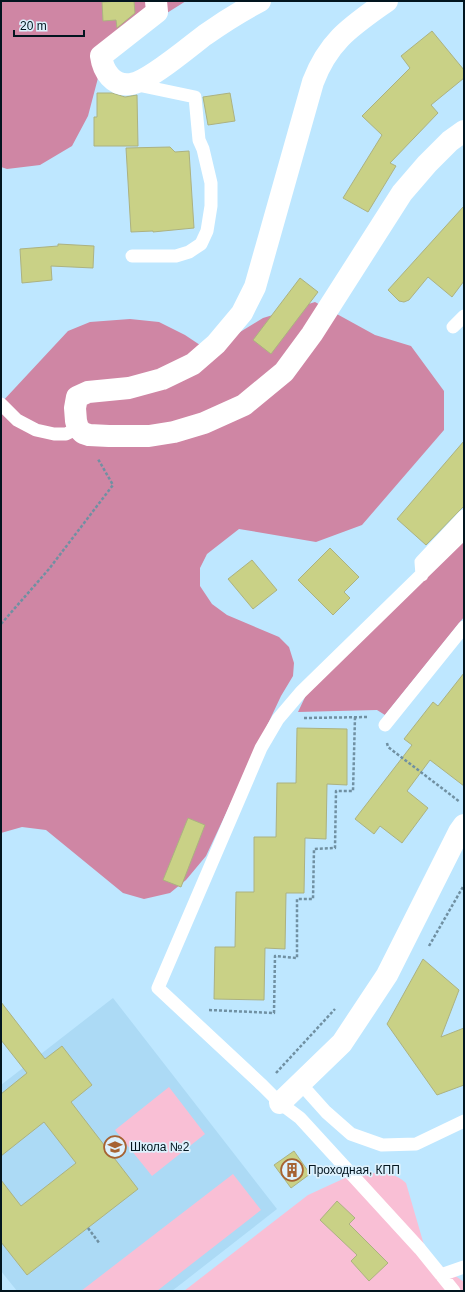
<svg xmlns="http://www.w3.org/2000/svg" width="465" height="1292" font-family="Helvetica,sans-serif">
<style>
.built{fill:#acdaf5}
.green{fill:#f9bfd5}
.forest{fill:#cf86a4}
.building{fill:#c9d186;stroke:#acb281}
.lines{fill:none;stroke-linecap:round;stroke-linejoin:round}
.path{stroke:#7090a2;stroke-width:2.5;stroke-dasharray:3 2;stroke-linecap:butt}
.service{stroke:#fff;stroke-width:13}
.minor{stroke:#fff;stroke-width:22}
.tertiary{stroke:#fff;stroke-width:22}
.labels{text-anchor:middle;stroke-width:3.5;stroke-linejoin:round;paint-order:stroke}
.poi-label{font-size:12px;fill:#02151f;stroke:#ddf1fd;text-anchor:start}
</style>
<rect width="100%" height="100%" fill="#bee7ff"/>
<path class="built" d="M 113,998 L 277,1209 L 172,1291 L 17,1291 L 1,1271 L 1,1085 Z"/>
<path class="green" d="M 169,1087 L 205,1134 L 152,1176 L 115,1130 Z
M 366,1173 C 383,1173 393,1171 406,1183 L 424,1245 L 436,1262 L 464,1282 L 464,1291 L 184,1291 L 308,1195 L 345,1178 Z
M 233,1174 L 261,1210 L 157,1291 L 81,1291 Z"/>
<path class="forest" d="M 1,1 L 186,1 L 116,45 L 98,78 L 88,116 L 72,146 L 40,165 L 7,169 L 1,167 Z
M 315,302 L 375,335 L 411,346 L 444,391 L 444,430 L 362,525 L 316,542 L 239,529 L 207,554 L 200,568 L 200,586 L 212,604 L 227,615 L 279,637 L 289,647 L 294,663 L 293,676 L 281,696 L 206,856 L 186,880 L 170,893 L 144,899 L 123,893 L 46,830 L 22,827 L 1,833 L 1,403 L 68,331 L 90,322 L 130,319 L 159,322 L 185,335 L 209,351 L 263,318 Z
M 464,541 L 464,617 L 385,715 L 377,710 L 298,712 L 306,695 Z"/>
<path class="building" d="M 120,1 L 134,1 L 135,13 L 117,28 L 116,20 L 103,21 L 102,2 Z
M 432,31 L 464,70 L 464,78 L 431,105 L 438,113 L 390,163 L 396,166 L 368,212 L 343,198 L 382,135 L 362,116 L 410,68 L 401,56 Z
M 97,93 L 112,93 L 125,97 L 137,95 L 138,146 L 94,146 L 94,117 L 97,117 Z
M 230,93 L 235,121 L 208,125 L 203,97 Z
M 170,147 L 175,152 L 189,151 L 194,228 L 163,231 L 153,232 L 153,231 L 131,232 L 126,148 Z
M 464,206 L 464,281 L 452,297 L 428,277 L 409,300 L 404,302 L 399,301 L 388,290 Z
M 58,244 L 94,246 L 93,268 L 51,266 L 52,280 L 22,283 L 20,249 L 58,246 Z
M 300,278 L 318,292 L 271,354 L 253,340 Z
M 464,441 L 464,506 L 426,545 L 397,519 Z
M 330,548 L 359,577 L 344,592 L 350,598 L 333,615 L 298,580 Z
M 252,560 L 277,590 L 253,609 L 228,579 Z
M 464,673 L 464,786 L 430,760 L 407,791 L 428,808 L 402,843 L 380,826 L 374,834 L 355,819 L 412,745 L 404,739 L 433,702 L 438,706 Z
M 297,728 L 347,729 L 347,785 L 327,784 L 326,839 L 305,838 L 304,893 L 286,893 L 285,949 L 265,948 L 264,1000 L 214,999 L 215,947 L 235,947 L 236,892 L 254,892 L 254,837 L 276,837 L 277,783 L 296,783 Z
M 188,818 L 205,825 L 181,887 L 163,880 Z
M 423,959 L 459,990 L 441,1037 L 464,1028 L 464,1085 L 437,1095 L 387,1024 Z
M 1,1002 L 45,1059 L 62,1046 L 92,1085 L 71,1102 L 138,1189 L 27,1275 L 1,1242 L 1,1180 L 21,1206 L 76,1163 L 44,1122 L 1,1156 L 1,1094 L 27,1073 L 1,1040 Z
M 294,1151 L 310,1174 L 291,1188 L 274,1165 Z
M 337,1201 L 355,1218 L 349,1224 L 388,1263 L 369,1281 L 351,1261 L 357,1255 L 320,1220 Z"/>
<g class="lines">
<path class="path" d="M 1,624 L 49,569 L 113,485 L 98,459
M 304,718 L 369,717
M 387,743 L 388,747 L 460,802
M 429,946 L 464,885
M 209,1010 L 274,1013 L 275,956 L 297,958 L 297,899 L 313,899 L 314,849 L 335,848 L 336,791 L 353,791 L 355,717
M 276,1073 L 335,1009
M 88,1228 L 100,1244"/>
<path class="service" d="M 132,256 L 176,256 L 189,252 L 201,244 L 207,231 L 211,206 L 211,183 L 203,149 L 199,140 L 195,97 L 133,84
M 453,327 L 464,316
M 1,404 L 17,420 L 36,430 L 54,434 L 66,434 L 78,428
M 422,575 L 421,562 L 464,516
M 385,725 L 464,627
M 300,1083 L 326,1112 L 351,1134 L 382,1145 L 416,1144 L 464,1121
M 441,1275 L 464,1267
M 454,1291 L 420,1249 L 300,1118 L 280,1103 L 263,1086 L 158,988 L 261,748 L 278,719 L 301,692 L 464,533"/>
<path class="minor" d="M 280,1103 L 342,1043 L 387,975 L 459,832 L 464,825"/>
<path class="tertiary" d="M 156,1 L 157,12 L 101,56 C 103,71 113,87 131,84 C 148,82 189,47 205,35 C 222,23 241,11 260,1
M 387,1 C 352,26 329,40 313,82 L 255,287 L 242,313 L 216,344 L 193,364 L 162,379 L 129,388 L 88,392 L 77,397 L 75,408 L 76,421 L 78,428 L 83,433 L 89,435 L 109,436 L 149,436 L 174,432 L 204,423 L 244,405 L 284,372 L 312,334 L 402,193 L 427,164 L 450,141 L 464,131"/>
</g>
<defs>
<g id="school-ring" transform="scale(1.15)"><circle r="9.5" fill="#ddf1fd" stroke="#a66232" stroke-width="1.5"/><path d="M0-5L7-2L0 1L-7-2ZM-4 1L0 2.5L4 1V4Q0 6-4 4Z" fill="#a66232"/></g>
<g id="building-ring" transform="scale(1.15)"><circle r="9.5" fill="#ddf1fd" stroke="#a66232" stroke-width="1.5"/><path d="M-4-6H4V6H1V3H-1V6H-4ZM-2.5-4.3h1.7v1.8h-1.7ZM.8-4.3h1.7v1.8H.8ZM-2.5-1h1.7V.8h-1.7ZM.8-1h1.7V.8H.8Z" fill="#a66232"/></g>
</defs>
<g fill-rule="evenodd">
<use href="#school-ring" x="115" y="1147"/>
<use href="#building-ring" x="292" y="1170"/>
</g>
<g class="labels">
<g class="poi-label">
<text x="130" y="1151">Школа №2</text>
<text x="308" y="1174">Проходная, КПП</text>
</g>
</g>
<rect width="465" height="1292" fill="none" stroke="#02151f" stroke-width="4"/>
<path d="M14 30v6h70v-6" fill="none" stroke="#02151f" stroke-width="2"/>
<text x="20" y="30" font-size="12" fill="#02151f" stroke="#ddf1fd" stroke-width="3" paint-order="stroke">20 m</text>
</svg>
